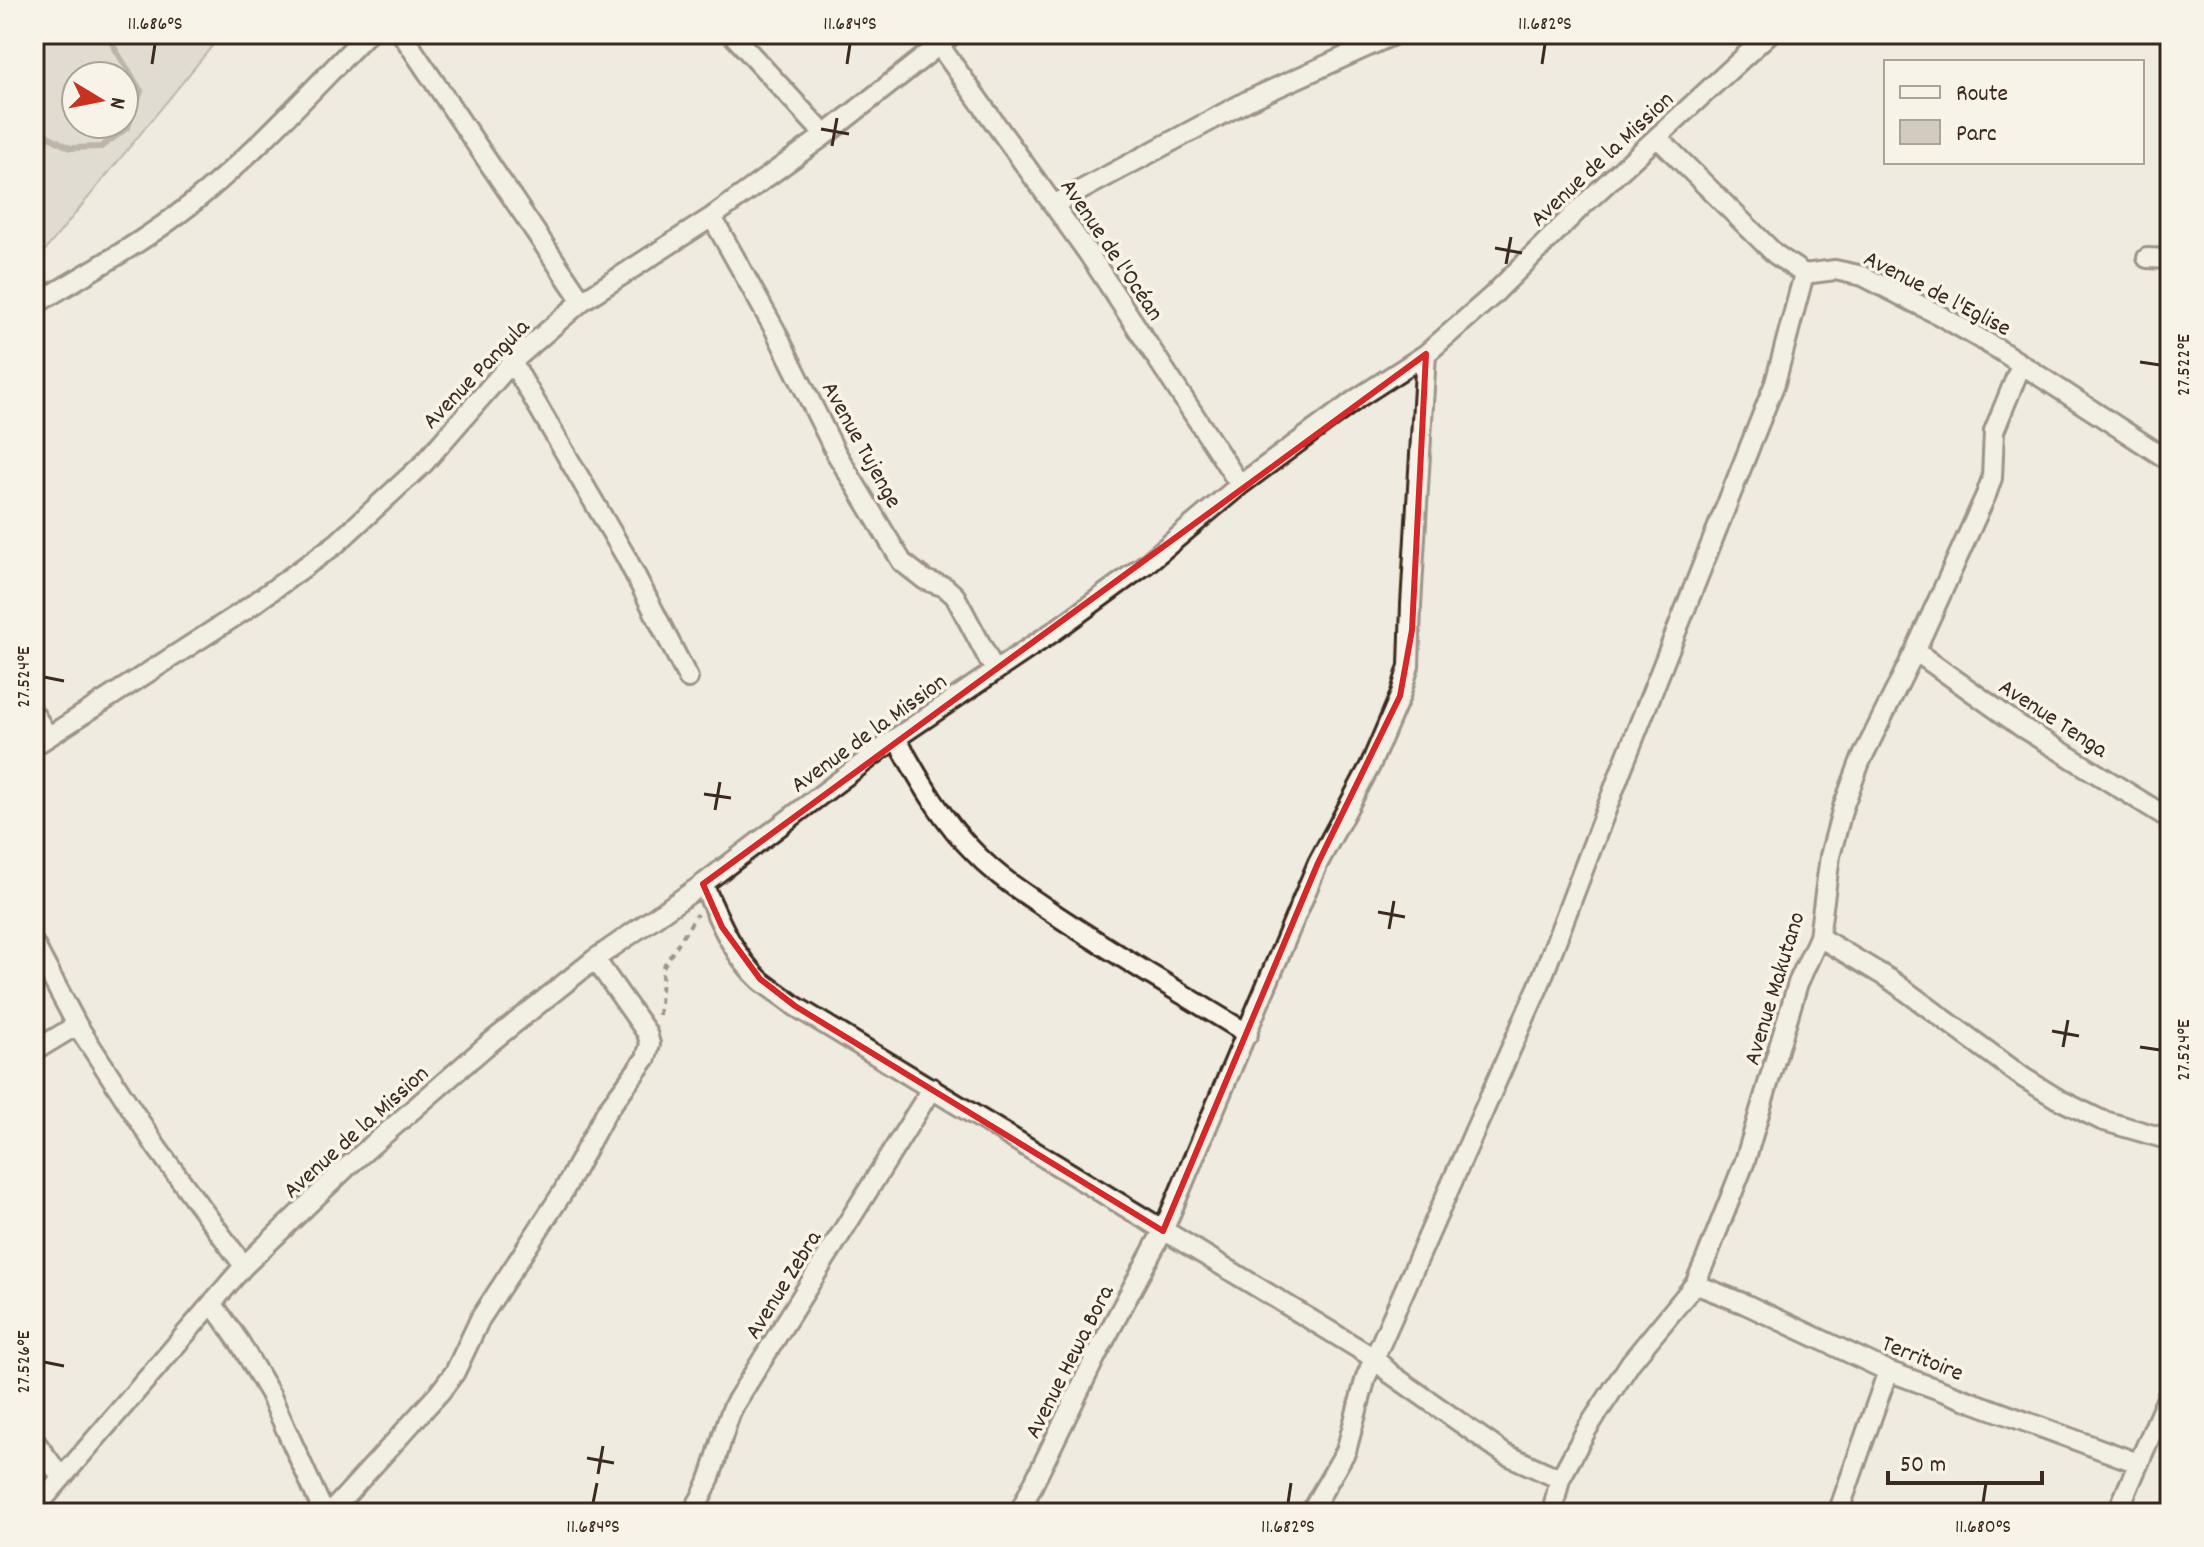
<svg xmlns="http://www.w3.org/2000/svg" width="2204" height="1547" font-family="Dekko,sans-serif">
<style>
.green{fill:#d1cbc0;stroke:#867a6f;stroke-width:2;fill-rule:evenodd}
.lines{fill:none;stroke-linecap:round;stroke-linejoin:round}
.stream{stroke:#7e7266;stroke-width:6}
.minor-casing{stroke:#3b2a1e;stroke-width:24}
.path{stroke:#3b2a1e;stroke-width:4;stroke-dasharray:6 6;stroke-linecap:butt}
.minor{stroke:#f7f3e8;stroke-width:18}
.marked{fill:none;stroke:#d62828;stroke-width:6;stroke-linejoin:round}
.ticks{fill:none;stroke:#3b2a1e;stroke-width:3}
.labels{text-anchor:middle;stroke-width:7;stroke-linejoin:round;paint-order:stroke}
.street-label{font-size:24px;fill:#3b2a1e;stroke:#f7f3e8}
.neatline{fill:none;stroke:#3b2a1e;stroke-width:3}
.ticks-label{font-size:20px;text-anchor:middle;fill:#3b2a1e}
</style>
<rect width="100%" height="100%" fill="#efebe0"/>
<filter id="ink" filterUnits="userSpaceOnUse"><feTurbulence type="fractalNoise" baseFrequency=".0125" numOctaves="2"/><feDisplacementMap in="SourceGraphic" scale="16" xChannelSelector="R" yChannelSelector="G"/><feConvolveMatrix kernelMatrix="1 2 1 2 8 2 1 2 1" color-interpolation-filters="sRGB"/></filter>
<g filter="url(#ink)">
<path class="green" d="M 34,34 L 222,34 L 34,264 ZM 76,76 L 124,76 L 124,124 L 76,124 Z"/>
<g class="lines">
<path class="stream" d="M 34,131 L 44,134 L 70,148 L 101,147 L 128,127 L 141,91 L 106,34"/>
<g class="minor-casing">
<path id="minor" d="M 402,34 L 582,301
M 732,34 L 825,135
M 939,45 L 1088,253 L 1240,485
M 1658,138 L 1775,254 L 1804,274 L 1835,270 L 1863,276 L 1941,316 L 1998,349 L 2170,461
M 1055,204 L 1247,101 L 1395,34
M 712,217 L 775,330 L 836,453 L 902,562 L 925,580 L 945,587 L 955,596 L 995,671
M 2147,258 L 2170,259
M 34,305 C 87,273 141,244 190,205 C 254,154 310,92 367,34
M 512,362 L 626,557 L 688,678
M 1915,651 L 2020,726 L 2170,819
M 34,714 L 48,736
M 896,738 C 919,779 942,821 976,854 C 1000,879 1031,898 1059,917 C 1121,958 1185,995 1248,1034
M 34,746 L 245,610 L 336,544 L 423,464 L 512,362 L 582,301 L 712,217 L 825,135 L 953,34
M 703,884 C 718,917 732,954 760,980 C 771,989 784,997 795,1006 L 1374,1358 L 1391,1374 L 1505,1454 L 1560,1479
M 1819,937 L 1891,980 L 2024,1078 L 2058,1099 L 2101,1120 L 2170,1140
M 34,944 L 77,1025 L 157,1148 L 244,1266
M 34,1051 L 77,1025
M 1695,1284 L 1745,1304 L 1888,1371 L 2138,1463
M 212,1303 L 240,1343 L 270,1394 L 324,1513
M 34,1440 L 61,1477
M 34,1510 L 244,1266 L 348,1166 L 486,1046 L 595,959 L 703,884 L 896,738 L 1053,632 L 1146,564 L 1240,485 L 1358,398 L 1426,354 L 1492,296 L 1581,207 L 1769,34
M 330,1513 L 440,1392 L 455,1372 L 480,1319 L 563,1192 L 606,1112 L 646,1058 L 650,1044 L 647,1033 L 595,959
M 691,1513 C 716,1480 717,1442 734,1405 L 932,1088
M 1019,1513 L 1097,1354 L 1163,1231 L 1318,863 L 1370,766 L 1400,696 L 1409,666 L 1411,605 L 1426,354
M 1310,1513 L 1346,1451 L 1366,1377 L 1540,983 L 1622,768 L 1775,383 L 1804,274
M 1552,1513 L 1560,1479 L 1587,1429 L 1631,1362 L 1695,1284 L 1706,1259 L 1745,1161 L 1798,983 L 1819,937 L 1830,856 L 1843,807 L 1860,762 L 1915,651 L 1986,495 L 1992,478 L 1994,431 L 2021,365
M 1838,1513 L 1888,1371
M 2117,1513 L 2170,1391"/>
</g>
<path class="path" d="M 659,1015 L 663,967 L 697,914"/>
<use href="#minor" class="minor"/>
</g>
</g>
<path d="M0 0H2204V1547H0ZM 1426,354 L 1412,630 L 1400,696 L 1318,863 L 1163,1231 L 795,1006 L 760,979 L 722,927 L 703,884 Z" fill="#efebe0" fill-opacity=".55" fill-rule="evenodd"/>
<path class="marked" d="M 1426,354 L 1412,630 L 1400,696 L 1318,863 L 1163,1231 L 795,1006 L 760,979 L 722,927 L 703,884 Z"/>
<path class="ticks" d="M 152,64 L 155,44M 847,64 L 850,44M 1542,64 L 1545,44M 821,129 L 849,134M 832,146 L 837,118M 1495,248 L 1522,253M 1506,264 L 1511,237M 2140,362 L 2160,365M 44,677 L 64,681M 704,794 L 731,798M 715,810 L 720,782M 1378,912 L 1405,917M 1389,929 L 1394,901M 2052,1031 L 2079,1036M 2063,1047 L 2068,1020M 2140,1047 L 2160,1050M 44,1362 L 64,1366M 587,1458 L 614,1463M 598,1474 L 603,1446M 593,1503 L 597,1483M 1288,1503 L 1291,1483M 1983,1503 L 1986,1483"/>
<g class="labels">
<g class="street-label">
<text transform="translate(1601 158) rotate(-43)" y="8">Avenue de la Mission</text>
<text transform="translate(1113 249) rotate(56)" y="8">Avenue de l'Océan</text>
<text transform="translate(1938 292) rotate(27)" y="8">Avenue de l'Eglise</text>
<text transform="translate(475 373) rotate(-46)" y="8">Avenue Pangula</text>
<text transform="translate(863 444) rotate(61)" y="8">Avenue Tujenge</text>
<text transform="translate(2054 717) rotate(33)" y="8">Avenue Tenga</text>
<text transform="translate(868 732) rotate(-36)" y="8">Avenue de la Mission</text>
<text transform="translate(1773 988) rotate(-73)" y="8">Avenue Makutano</text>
<text transform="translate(355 1131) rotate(-42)" y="8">Avenue de la Mission</text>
<text transform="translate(782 1284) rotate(-58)" y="8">Avenue Zebra</text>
<text transform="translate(1923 1357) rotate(22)" y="8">Territoire</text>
<text transform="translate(1068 1361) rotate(-63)" y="8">Avenue Hewa Bora</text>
</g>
</g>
<rect width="2204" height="1547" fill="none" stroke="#f7f3e8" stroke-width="88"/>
<rect x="1884" y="60" width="260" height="104" fill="#f7f3e8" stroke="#aca397" stroke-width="2"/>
<rect x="1900" y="86" width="40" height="12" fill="#f7f3e8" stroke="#aca397" stroke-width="2"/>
<text x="1956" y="100" font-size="24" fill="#3b2a1e">Route</text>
<rect x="1900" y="120" width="40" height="24" fill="#d1cbc0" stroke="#aca397" stroke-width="2"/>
<text x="1956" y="140" font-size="24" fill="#3b2a1e">Parc</text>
<g transform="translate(100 100) rotate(100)"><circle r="38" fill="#f7f3e8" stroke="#aca397" stroke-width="2"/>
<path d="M0-6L14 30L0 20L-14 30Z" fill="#c8321e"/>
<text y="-12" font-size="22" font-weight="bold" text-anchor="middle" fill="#3b2a1e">N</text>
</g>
<path d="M1888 1471v12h154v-12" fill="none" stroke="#3b2a1e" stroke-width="4"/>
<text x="1900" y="1471" font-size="24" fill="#3b2a1e" stroke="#f7f3e8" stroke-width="6" paint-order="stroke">50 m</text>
<rect x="44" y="44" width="2116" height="1459" class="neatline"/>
<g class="ticks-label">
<text x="155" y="29">11.686°S</text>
<text x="850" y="29">11.684°S</text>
<text x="1545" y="29">11.682°S</text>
<text transform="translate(2182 365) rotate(-90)" y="7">27.522°E</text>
<text transform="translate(22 677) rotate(-90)" y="7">27.524°E</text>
<text transform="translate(2182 1050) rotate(-90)" y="7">27.524°E</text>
<text transform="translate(22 1362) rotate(-90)" y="7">27.526°E</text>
<text x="593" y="1532">11.684°S</text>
<text x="1288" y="1532">11.682°S</text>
<text x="1983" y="1532">11.680°S</text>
</g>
</svg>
